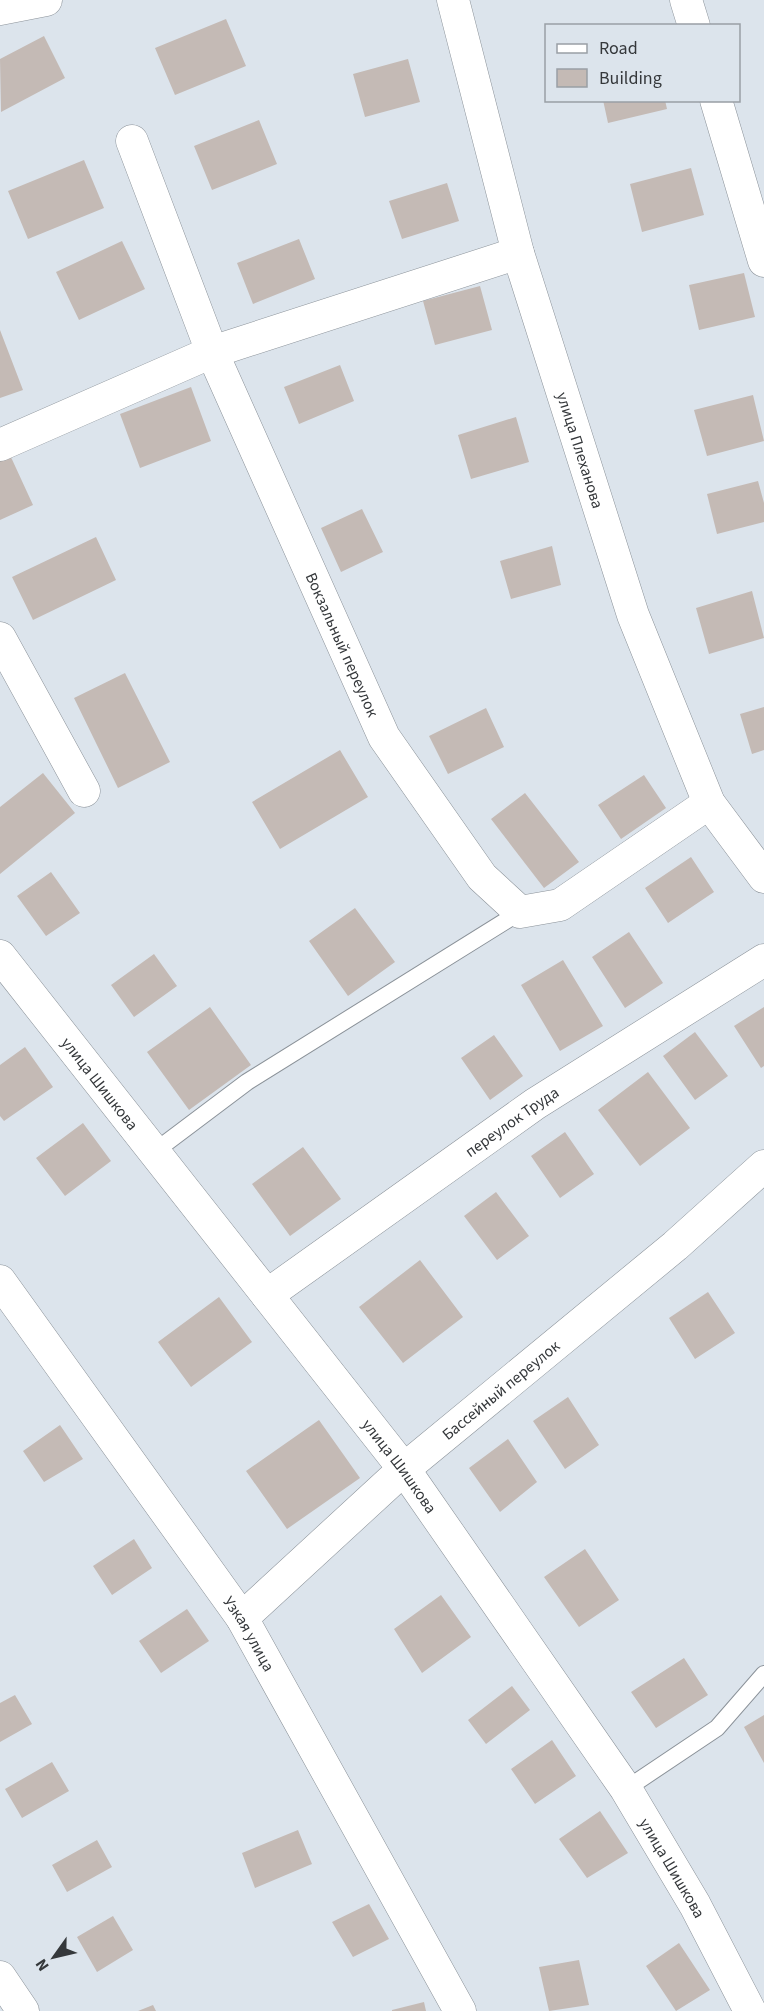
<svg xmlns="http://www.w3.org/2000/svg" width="764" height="2011" font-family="'Source Sans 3',sans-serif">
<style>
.building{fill:#c4bab5}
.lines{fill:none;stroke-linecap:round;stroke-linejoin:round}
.lane-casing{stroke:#8b9299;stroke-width:18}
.street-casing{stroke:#8b9299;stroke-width:33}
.lane{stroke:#fff;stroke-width:16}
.street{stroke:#fff;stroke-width:32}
.labels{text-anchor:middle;stroke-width:5;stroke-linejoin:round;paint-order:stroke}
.street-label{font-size:16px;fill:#35383b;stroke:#dce4ec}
</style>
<rect width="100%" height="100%" fill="#dce4ec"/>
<path class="building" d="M 226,19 L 246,66 L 175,95 L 155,48 Z
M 44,36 L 65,78 L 1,112 L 0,59 Z
M 408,59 L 420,102 L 365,117 L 353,74 Z
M 603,100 L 665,100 L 667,109 L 608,123 Z
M 259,120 L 277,164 L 212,190 L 194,146 Z
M 84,160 L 104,208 L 28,239 L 8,191 Z
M 691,168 L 704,215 L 642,232 L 630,184 Z
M 447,183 L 459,221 L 402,239 L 389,201 Z
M 299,239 L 315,279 L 253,304 L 237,263 Z
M 122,241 L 145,289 L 79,320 L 56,272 Z
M 744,273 L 755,317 L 699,330 L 689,285 Z
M 480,286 L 492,330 L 435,345 L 423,301 Z
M 0,330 L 23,390 L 0,398 Z
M 340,365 L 354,401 L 299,424 L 284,387 Z
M 191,387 L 211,441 L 140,468 L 120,414 Z
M 753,395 L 764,441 L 707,456 L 694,410 Z
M 516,417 L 529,462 L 471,479 L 458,435 Z
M 10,455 L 33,505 L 0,520 L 0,459 Z
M 758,481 L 764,503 L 764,522 L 717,534 L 707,494 Z
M 362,509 L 383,552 L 341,572 L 321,528 Z
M 96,537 L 116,580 L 33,620 L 12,577 Z
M 552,546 L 561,585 L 511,599 L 500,561 Z
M 752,591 L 764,638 L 709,654 L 696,608 Z
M 125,673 L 170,762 L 118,788 L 74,698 Z
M 764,707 L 764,750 L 752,754 L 740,714 Z
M 486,708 L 504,747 L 448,774 L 429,736 Z
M 340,750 L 368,797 L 280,849 L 252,802 Z
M 43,773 L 75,813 L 0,874 L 0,807 Z
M 644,775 L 666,808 L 621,839 L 598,805 Z
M 525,793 L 579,862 L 544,888 L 491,819 Z
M 691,857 L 714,892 L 668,923 L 645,888 Z
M 51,872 L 80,913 L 46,936 L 17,896 Z
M 355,908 L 395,962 L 348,996 L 309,941 Z
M 629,932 L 663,983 L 625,1008 L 592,957 Z
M 154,954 L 177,986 L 134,1017 L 111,985 Z
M 563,960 L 603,1026 L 560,1051 L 521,985 Z
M 210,1007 L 251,1065 L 189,1110 L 147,1052 Z
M 764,1007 L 764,1066 L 761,1068 L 734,1026 Z
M 695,1032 L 728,1076 L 695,1100 L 663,1056 Z
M 494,1035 L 523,1076 L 490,1100 L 461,1058 Z
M 25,1047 L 53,1087 L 4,1121 L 0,1116 L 0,1065 Z
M 648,1072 L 690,1128 L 640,1166 L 598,1110 Z
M 83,1123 L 111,1161 L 65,1196 L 36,1158 Z
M 565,1132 L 594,1174 L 560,1198 L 531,1156 Z
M 303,1147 L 341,1199 L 290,1236 L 252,1184 Z
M 496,1192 L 529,1236 L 497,1260 L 464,1216 Z
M 420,1260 L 463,1317 L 403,1363 L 359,1307 Z
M 708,1292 L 735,1333 L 695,1359 L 669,1318 Z
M 219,1297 L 252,1342 L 191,1387 L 158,1342 Z
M 568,1397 L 599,1445 L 565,1469 L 533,1421 Z
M 319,1420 L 360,1478 L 287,1529 L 246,1471 Z
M 60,1425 L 83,1459 L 44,1482 L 23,1451 Z
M 508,1439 L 537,1482 L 500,1512 L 469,1468 Z
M 134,1539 L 152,1568 L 112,1595 L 93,1566 Z
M 585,1549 L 619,1600 L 579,1627 L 544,1577 Z
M 441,1595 L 471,1637 L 422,1673 L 394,1629 Z
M 187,1609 L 209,1641 L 161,1673 L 139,1641 Z
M 684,1658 L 708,1695 L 656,1728 L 631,1692 Z
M 512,1686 L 530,1710 L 486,1744 L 468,1720 Z
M 15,1695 L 32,1724 L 0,1742 L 0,1703 Z
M 764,1715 L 764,1763 L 744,1727 Z
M 552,1740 L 576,1776 L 535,1804 L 511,1769 Z
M 52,1762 L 69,1791 L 22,1818 L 5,1789 Z
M 600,1811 L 628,1853 L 587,1878 L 559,1839 Z
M 298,1830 L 312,1864 L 255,1888 L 242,1853 Z
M 97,1840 L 112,1867 L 67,1892 L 52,1865 Z
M 369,1904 L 389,1939 L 353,1957 L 332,1922 Z
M 113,1916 L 133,1950 L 97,1972 L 77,1937 Z
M 679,1943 L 710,1990 L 676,2011 L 646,1966 Z
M 579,1960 L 589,2005 L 549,2011 L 539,1967 Z
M 424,2002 L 426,2011 L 392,2011 L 392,2010 Z
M 153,2005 L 156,2011 L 138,2011 Z"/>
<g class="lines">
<g class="lane-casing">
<path id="lane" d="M 154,1152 L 247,1082 L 520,912
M 626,1789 L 717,1728 L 764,1674"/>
</g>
<g class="street-casing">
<g id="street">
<path id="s1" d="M 453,0 L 518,253 L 633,615 L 709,803 L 764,877"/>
<path d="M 686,0 L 694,26"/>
<path d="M 0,9 L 46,0"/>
<path d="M 716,100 L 764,261"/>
<path id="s2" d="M 132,141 L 212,352 L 384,737 L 482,877 L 520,912 L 560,905 L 709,803"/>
<path d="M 0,445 L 212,352 L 518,253"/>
<path d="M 0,638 L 84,791"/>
<path id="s3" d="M 0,956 L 404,1469 L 626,1789 L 695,1905 L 750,2011"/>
<path id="s4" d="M 0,1281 L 242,1618 L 460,2011"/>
<path id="s5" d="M 267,1295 L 535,1104 L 764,960"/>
<path id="s6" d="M 242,1618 L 404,1469 L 675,1246 L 764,1166"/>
<path d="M 0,1977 L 23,2011"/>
</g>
</g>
<use href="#lane" class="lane"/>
<use href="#street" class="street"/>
</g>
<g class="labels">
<g class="street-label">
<text dy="6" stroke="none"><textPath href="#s1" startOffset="468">улица Плеханова</textPath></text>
<text dy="6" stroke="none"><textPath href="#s2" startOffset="546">Вокзальный переулок</textPath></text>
<text dy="6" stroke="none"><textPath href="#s3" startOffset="162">улица Шишкова</textPath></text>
<text dy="6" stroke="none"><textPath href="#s5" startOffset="300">переулок Труда</textPath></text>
<text dy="6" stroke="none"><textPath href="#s6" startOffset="345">Бассейный переулок</textPath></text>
<text dy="6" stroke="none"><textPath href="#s3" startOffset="648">улица Шишкова</textPath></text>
<text dy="6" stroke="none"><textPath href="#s4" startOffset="432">Узкая улица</textPath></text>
<text dy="6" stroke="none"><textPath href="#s3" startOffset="1134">улица Шишкова</textPath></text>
</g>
</g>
<rect x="545" y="24" width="195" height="78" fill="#dce4ec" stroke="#999fa5" stroke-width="1.5"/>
<rect x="557" y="44" width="30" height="9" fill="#ffffff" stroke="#999fa5" stroke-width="1.5"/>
<text x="599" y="54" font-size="18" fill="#35383b">Road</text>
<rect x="557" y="69" width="30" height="18" fill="#c4bab5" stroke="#999fa5" stroke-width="1.5"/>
<text x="599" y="84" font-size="18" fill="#35383b">Building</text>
<g transform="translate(54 1957) rotate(236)" stroke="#dce4ec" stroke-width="4.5" paint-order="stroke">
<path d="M0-4.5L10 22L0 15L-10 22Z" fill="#35383b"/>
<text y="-9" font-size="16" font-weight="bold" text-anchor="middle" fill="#35383b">N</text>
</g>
</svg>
